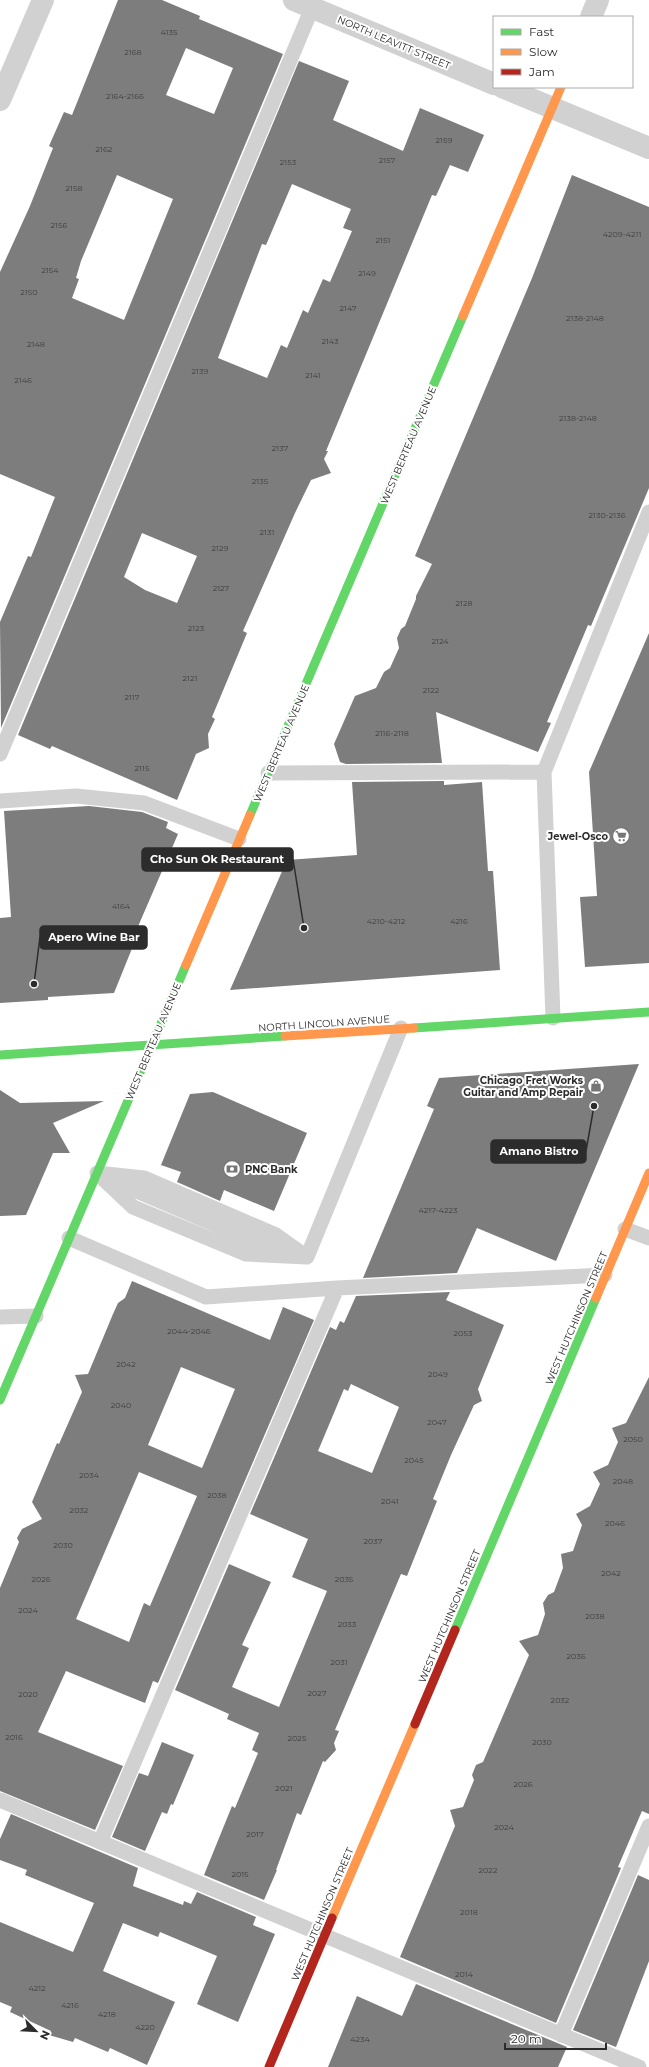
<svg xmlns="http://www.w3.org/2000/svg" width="649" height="2067" font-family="Montserrat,sans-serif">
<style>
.building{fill:#7d7d7d;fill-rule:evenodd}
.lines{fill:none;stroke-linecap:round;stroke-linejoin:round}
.lane{stroke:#d1d1d1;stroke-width:15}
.street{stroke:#d1d1d1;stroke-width:22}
.fast{stroke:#63d668;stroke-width:9}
.slow{stroke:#ff974d;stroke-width:9}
.jam{stroke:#b3261e;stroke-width:9}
.labels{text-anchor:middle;stroke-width:4;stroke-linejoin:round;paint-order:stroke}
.number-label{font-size:8px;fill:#404040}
.street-label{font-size:10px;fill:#2c2c2c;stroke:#fff}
.poi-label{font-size:10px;font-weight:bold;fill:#2c2c2c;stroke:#fff;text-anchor:end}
.leader{fill:none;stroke:#2c2c2c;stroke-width:1.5}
.callout-dot{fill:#2c2c2c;stroke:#fff;stroke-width:1.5}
.callout{fill:#2c2c2c;stroke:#2c2c2c;stroke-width:1.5}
.callout-label{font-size:11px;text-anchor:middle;font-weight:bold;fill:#fff}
</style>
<rect width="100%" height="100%" fill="#fff"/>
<path class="building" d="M 118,0 L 162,0 L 200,16 L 199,19 L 283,54 L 1,728 L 0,622 L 28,556 L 31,557 L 55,497 L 0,474 L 0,272 L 30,206 L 53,148 L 49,146 L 64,112 L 72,115 ZM 186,48 L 233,68 L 214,114 L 166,95 ZM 117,175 L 173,199 L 124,320 L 72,298 L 79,279 L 76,278 L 81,261 Z
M 299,61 L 349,81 L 333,120 L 403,151 L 420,108 L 484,135 L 468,172 L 450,165 L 436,196 L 432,195 L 326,451 L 328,451 L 324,459 L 331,473 L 311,480 L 295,513 L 243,631 L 247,633 L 212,717 L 215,719 L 208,734 L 209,748 L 196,754 L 177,800 L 52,746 L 50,749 L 18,735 ZM 292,184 L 351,209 L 343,228 L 352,231 L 330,282 L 323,279 L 308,313 L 303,310 L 287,348 L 281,345 L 267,378 L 218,358 L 262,244 L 266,245 ZM 142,533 L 197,556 L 177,603 L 145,590 L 124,577 Z
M 572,175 L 649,207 L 649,488 L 591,626 L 588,625 L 547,722 L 551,723 L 538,752 L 436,712 L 442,763 L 346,764 L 340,762 L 334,744 L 355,696 L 376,688 L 384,672 L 390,668 L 399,648 L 397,638 L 401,629 L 405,626 L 416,599 L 416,596 L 432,564 L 415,556 L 532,278 Z
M 649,633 L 649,963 L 585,967 L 580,897 L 597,896 L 589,772 Z
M 444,781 L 444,785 L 482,782 L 488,871 L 493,871 L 500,970 L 230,990 L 287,860 L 357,855 L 352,782 Z
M 89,806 L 142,812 L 168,822 L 166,828 L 178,834 L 130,945 L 133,946 L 114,993 L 48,997 L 48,1000 L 0,1003 L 0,918 L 11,917 L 4,811 Z
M 639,1064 L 556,1261 L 477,1228 L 457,1273 L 363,1278 L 434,1109 L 427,1106 L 439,1078 Z
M 0,1090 L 20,1103 L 104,1101 L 53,1123 L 70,1153 L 53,1153 L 26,1215 L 0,1216 Z
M 213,1092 L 307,1133 L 274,1211 L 224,1190 L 220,1201 L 177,1182 L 181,1172 L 161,1165 L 190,1094 Z
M 132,1281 L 270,1340 L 283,1307 L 314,1320 L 158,1683 L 153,1681 L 145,1703 L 66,1671 L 38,1732 L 123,1766 L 95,1830 L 0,1791 L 0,1588 L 19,1542 L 17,1538 L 22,1529 L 42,1519 L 32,1502 L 57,1443 L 59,1444 L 82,1392 L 75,1375 L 88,1374 L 113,1314 L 118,1303 L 125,1298 ZM 181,1367 L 235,1389 L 202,1468 L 148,1445 ZM 139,1472 L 197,1496 L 150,1606 L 144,1603 L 129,1642 L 76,1619 Z
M 450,1292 L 446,1300 L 504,1325 L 478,1389 L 482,1401 L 474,1405 L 451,1455 L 433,1499 L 437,1501 L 407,1576 L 401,1574 L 335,1730 L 339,1731 L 334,1743 L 336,1750 L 325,1762 L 323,1761 L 301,1815 L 297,1813 L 276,1870 L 277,1870 L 264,1900 L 204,1875 L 232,1806 L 235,1808 L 258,1753 L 252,1750 L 259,1733 L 227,1719 L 229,1714 L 175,1690 L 229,1564 L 271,1582 L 242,1645 L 249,1648 L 232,1687 L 279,1707 L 327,1591 L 292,1577 L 308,1539 L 250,1514 L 330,1327 L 336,1330 L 340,1321 L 344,1323 L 356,1296 ZM 351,1384 L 399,1407 L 372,1473 L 318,1451 L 344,1389 L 348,1391 Z
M 649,1377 L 649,1814 L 642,1811 L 618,1867 L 621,1868 L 556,2023 L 400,1957 L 455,1826 L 450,1810 L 463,1807 L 474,1780 L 472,1775 L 476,1765 L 483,1762 L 529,1655 L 519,1641 L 538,1635 L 545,1614 L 543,1603 L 548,1595 L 554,1592 L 563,1568 L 561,1554 L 573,1551 L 582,1525 L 576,1514 L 590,1506 L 600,1484 L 593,1472 L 608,1465 L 618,1442 L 612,1428 L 626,1423 Z
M 162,1742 L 194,1755 L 173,1805 L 171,1804 L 167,1814 L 162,1812 L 145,1851 L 112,1837 L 139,1773 L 148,1776 Z
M 11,1814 L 138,1868 L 133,1886 L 183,1905 L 184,1901 L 191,1904 L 197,1892 L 256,1917 L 253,1925 L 275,1934 L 238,2022 L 197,2004 L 217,1956 L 160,1932 L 158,1937 L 123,1923 L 103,1971 L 175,2002 L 147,2065 L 110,2048 L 108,2052 L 75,2038 L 73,2042 L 49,2035 L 51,2031 L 10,2012 L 12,2007 L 0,2002 L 0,1922 L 73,1952 L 94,1903 L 25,1875 L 27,1870 L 0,1860 L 0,1839 Z
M 638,1875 L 649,1880 L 649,1961 L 616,2047 L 573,2030 Z
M 416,1984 L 567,2047 L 558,2067 L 328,2067 L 357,1996 L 402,2016 Z"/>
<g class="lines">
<path class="lane" d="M 0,754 L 312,8
M 268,773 L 544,772
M 0,801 L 76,796 L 144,803 L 239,839
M 553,1018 L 544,772 L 649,512
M 97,1173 L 133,1207 L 246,1254 L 307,1257
M 97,1173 L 144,1178 L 276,1235 L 307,1257
M 109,1179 L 251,1240 L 285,1250
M 625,1229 L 649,1238
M 69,1238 L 206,1297 L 337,1288 L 605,1275
M 307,1257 L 401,1028
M 0,1317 L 36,1316
M 0,1800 L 639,2067
M 100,1842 L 337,1288
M 561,2035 L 649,1826"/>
<path class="street" d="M 294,0 L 494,84
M 591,17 L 598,0
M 502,87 L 649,148
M 0,100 L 43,0"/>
<path class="fast" d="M 250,815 L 463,316
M 414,1028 L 649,1012
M 0,1055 L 285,1036
M 0,1400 L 186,965
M 455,1630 L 596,1298"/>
<path class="slow" d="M 463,316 L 561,87
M 186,965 L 250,815
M 285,1036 L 414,1028
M 596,1298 L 649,1173
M 332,1918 L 415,1724"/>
<path class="jam" d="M 415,1724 L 455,1630
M 269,2067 L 332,1918"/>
</g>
<defs>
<g id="supermarket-ring" transform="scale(0.9)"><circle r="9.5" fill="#fff" stroke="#767676" stroke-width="1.5"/><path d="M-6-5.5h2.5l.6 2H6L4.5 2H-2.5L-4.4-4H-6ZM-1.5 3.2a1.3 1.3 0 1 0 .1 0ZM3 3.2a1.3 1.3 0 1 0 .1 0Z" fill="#767676"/></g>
<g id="shop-ring" transform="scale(0.9)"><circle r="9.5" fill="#fff" stroke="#767676" stroke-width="1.5"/><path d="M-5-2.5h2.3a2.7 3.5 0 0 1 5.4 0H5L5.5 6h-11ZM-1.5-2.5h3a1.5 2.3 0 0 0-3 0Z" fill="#767676"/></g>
<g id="bank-ring" transform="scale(0.9)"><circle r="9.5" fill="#fff" stroke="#767676" stroke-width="1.5"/><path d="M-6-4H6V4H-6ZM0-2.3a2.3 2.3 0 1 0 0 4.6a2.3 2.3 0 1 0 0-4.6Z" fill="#767676"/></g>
</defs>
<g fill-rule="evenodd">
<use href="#supermarket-ring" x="621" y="836"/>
<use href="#shop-ring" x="596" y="1086"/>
<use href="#bank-ring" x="232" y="1169"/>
</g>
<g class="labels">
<g class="number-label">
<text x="169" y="35">4135</text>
<text x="133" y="55">2168</text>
<text x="125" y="99">2164-2166</text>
<text x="444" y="143">2159</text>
<text x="104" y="152">2162</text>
<text x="387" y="163">2157</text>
<text x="288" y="165">2153</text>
<text x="74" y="191">2158</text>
<text x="59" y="228">2156</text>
<text x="622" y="237">4209-4211</text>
<text x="383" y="243">2151</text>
<text x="50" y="273">2154</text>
<text x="367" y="276">2149</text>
<text x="29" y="295">2150</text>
<text x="348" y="311">2147</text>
<text x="585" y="321">2138-2148</text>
<text x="330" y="344">2143</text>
<text x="36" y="347">2148</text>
<text x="200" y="374">2139</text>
<text x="313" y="378">2141</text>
<text x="23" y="383">2146</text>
<text x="578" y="421">2138-2148</text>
<text x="280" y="451">2137</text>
<text x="260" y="484">2135</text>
<text x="607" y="518">2130-2136</text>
<text x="267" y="535">2131</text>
<text x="220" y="551">2129</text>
<text x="221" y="591">2127</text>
<text x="464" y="606">2128</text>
<text x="196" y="631">2123</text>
<text x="440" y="644">2124</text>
<text x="190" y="681">2121</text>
<text x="431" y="693">2122</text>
<text x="132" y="700">2117</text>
<text x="392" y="736">2116-2118</text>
<text x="142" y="771">2115</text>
<text x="121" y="909">4164</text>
<text x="386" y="924">4210-4212</text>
<text x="459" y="924">4216</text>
<text x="438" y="1213">4217-4223</text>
<text x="189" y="1334">2044-2046</text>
<text x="463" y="1336">2053</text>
<text x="126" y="1367">2042</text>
<text x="438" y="1377">2049</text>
<text x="121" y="1408">2040</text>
<text x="437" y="1425">2047</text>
<text x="633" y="1442">2050</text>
<text x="414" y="1463">2045</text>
<text x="89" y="1478">2034</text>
<text x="623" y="1484">2048</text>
<text x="217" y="1498">2038</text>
<text x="390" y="1504">2041</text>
<text x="79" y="1513">2032</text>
<text x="615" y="1526">2046</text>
<text x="373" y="1544">2037</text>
<text x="63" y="1548">2030</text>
<text x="611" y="1576">2042</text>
<text x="41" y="1582">2026</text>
<text x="344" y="1582">2035</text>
<text x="28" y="1613">2024</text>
<text x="595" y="1619">2038</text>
<text x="347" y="1627">2033</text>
<text x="576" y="1659">2036</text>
<text x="339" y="1665">2031</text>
<text x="317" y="1696">2027</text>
<text x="28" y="1697">2020</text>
<text x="560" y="1703">2032</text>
<text x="14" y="1740">2016</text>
<text x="297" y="1741">2025</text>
<text x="542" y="1745">2030</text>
<text x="523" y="1787">2026</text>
<text x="284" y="1791">2021</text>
<text x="504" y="1830">2024</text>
<text x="255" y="1837">2017</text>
<text x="488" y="1873">2022</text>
<text x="240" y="1877">2015</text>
<text x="469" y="1915">2018</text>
<text x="464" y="1977">2014</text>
<text x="37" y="1991">4212</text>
<text x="70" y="2008">4216</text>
<text x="107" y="2017">4218</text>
<text x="145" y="2030">4220</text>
<text x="360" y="2042">4234</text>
</g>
<g class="street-label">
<text transform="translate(394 42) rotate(23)" y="4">NORTH LEAVITT STREET</text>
<text transform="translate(408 445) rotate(-67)" y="4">WEST BERTEAU AVENUE</text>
<text transform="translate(281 743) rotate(-67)" y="4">WEST BERTEAU AVENUE</text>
<text transform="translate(324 1023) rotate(-4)" y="4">NORTH LINCOLN AVENUE</text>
<text transform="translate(153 1041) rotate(-67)" y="4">WEST BERTEAU AVENUE</text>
<text transform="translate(576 1318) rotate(-67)" y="4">WEST HUTCHINSON STREET</text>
<text transform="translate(449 1616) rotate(-67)" y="4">WEST HUTCHINSON STREET</text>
<text transform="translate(322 1914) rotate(-67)" y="4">WEST HUTCHINSON STREET</text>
</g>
<g class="poi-label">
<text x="608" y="840">Jewel-Osco</text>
<text x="583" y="1084">Chicago Fret Works<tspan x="583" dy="12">Guitar and Amp Repair</tspan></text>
<text x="245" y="1173" text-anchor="start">PNC Bank</text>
</g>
</g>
<path class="leader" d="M304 928L293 859M34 984L40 937M594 1106L586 1151"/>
<g class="callout-dot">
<circle cx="304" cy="928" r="4"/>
<circle cx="34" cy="984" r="4"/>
<circle cx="594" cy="1106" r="4"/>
</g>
<g class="callout">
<rect x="142" y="848" width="151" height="23" rx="4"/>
<rect x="40" y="926" width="107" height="23" rx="4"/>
<rect x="491" y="1140" width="95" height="23" rx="4"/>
</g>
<g class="callout-label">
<text x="217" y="863">Cho Sun Ok Restaurant</text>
<text x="94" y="941">Apero Wine Bar</text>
<text x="539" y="1155">Amano Bistro</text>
</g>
<rect x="493" y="16" width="140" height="72" fill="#ffffff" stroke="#ababab"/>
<rect x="501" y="29" width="20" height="6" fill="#63d668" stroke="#ababab"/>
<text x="529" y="36" font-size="12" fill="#2c2c2c">Fast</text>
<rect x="501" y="49" width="20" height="6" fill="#ff974d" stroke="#ababab"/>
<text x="529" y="56" font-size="12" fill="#2c2c2c">Slow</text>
<rect x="501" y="69" width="20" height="6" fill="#b3261e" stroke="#ababab"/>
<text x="529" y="76" font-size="12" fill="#2c2c2c">Jam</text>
<g transform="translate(36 2031) rotate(114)" stroke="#ffffff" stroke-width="3" paint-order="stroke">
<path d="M0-3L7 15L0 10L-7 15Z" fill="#2c2c2c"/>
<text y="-6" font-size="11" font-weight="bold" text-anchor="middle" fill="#2c2c2c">N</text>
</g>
<path d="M505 2043v6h101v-6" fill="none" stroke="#2c2c2c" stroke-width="2"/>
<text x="511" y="2043" font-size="12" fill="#2c2c2c" stroke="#ffffff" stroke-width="3" paint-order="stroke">20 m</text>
</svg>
